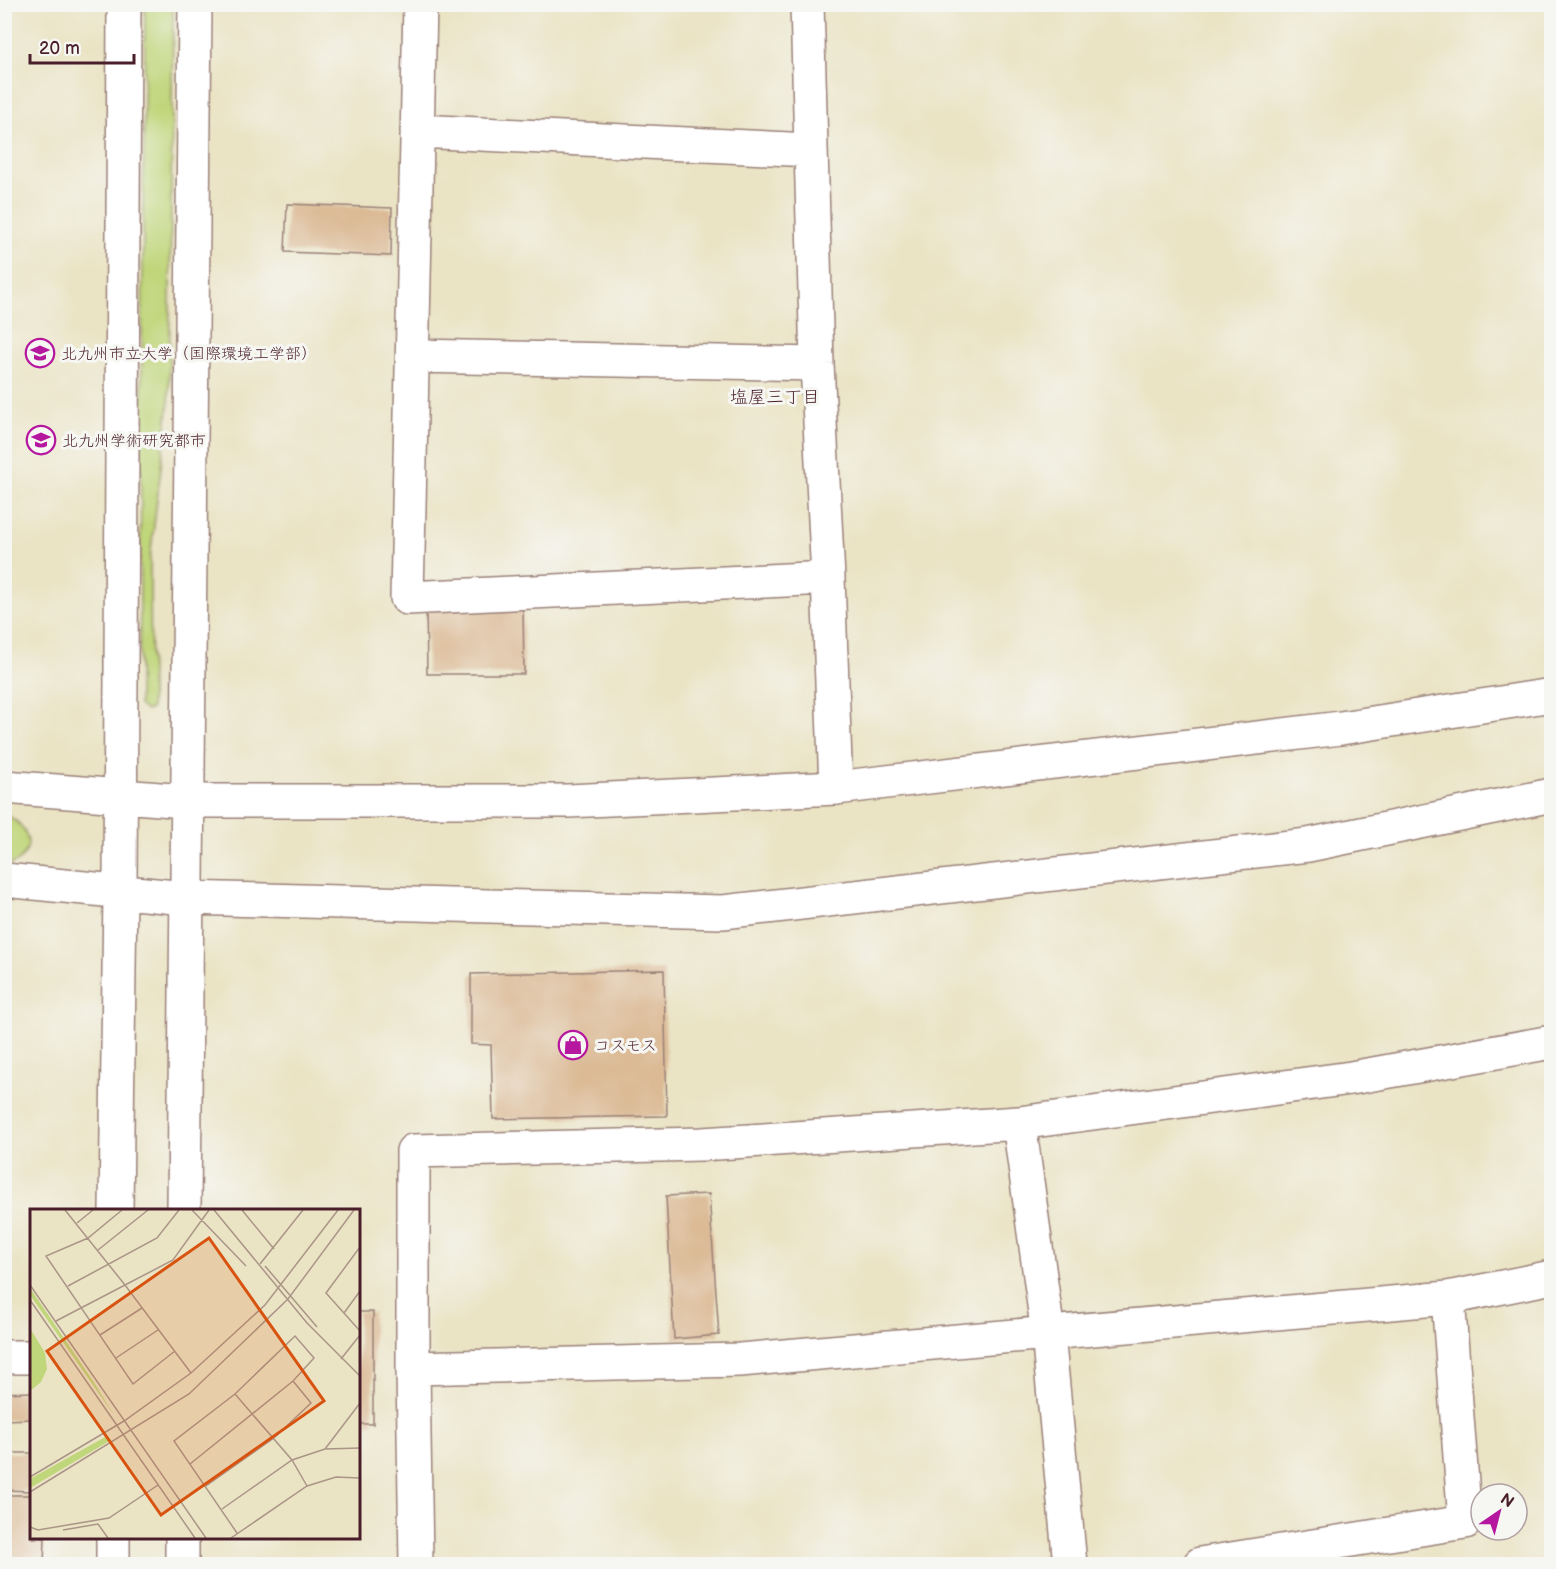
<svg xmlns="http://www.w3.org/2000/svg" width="1556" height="1569" font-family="'Balsamiq Sans','Klee One',sans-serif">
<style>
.green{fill:#c0d67a;stroke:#857a52;stroke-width:1.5}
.building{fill:#dbba95}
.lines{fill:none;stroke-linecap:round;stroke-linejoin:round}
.minor-casing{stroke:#9a8178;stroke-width:36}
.tertiary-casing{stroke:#9a8178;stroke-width:36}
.minor{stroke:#fff;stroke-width:33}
.tertiary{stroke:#fff;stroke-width:33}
.labels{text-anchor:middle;stroke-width:6;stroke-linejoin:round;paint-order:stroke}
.poi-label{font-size:16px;fill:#4a1f2b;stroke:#f6f6f2;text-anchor:start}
.neighbourhood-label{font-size:18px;fill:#4a1f2b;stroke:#f6f6f2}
.inset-road{fill:none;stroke:#aa9587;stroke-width:1.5}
.view{fill:#d8530f;fill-opacity:0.15;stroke:#d8530f;stroke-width:3}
.inset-edge{fill:none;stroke:#4a1f2b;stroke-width:3}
</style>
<rect width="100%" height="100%" fill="#f6f6f2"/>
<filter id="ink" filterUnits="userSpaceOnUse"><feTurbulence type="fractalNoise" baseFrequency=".0167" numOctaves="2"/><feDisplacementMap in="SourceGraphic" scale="12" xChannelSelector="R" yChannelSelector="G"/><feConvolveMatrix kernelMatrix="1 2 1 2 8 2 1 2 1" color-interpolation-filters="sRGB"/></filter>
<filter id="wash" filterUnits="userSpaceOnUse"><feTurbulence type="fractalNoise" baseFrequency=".008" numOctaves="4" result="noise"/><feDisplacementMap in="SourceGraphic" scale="24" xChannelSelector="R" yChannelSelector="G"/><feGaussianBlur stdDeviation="1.35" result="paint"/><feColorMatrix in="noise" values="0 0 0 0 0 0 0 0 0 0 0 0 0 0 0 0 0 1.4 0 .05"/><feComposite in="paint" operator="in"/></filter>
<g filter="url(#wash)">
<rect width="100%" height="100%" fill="#eae3c4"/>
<path class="green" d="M 173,5 L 169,401 L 150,558 L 151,709 L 146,711 L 139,705 L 145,5 Z
M 5,815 C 24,822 38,845 18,861 C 15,863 8,865 5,867 Z"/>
<g id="blocks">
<path class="building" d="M 287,204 L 392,208 L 391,256 L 285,252 Z
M 426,606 L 523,606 L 524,674 L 427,674 Z
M 664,970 L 667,1116 L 493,1119 L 491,1045 L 471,1044 L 471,974 Z
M 709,1194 L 719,1335 L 674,1339 L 666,1196 Z
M 358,1312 L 373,1312 L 373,1424 L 358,1424 Z
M 32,1392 L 32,1419 L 4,1420 L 4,1393 Z
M 4,1453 L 32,1453 L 32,1491 L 4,1490 Z
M 4,1495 L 32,1495 L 32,1538 L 45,1538 L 44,1564 L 4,1564 Z"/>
</g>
</g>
<g filter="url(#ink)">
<use href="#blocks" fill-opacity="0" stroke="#9a8178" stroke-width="1.5"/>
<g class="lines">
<g class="minor-casing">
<path id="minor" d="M 420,4 L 407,598 L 828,578
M 807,4 L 817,364 L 828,578 L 836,788
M 417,131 L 810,150
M 413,356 L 817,364
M 1019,1123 L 1048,1334 L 1070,1564
M 4,1357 L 32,1357
M 413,1368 L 740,1360 L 1448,1298 L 1552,1277
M 416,1564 L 413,1368 L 413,1151 L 702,1144 L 1019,1123 L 1351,1078 L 1552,1042
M 1200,1564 L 1465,1522 L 1448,1298"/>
</g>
<g class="tertiary-casing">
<path id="tertiary" d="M 4,787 L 186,801 L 568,801 L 836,788 L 1341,728 L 1552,695
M 4,880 L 185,898 L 723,912 L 1308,845 L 1552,795
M 116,1210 L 120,891 L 124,4
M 184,1210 L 195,4
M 113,1564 L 113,1538
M 182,1564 L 182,1538"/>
</g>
<use href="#minor" class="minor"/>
<use href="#tertiary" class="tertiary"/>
</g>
</g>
<defs>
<g id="university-ring" transform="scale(1.5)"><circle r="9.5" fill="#f6f6f2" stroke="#b5179e" stroke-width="1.5"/><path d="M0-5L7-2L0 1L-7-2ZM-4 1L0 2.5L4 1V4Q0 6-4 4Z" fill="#b5179e"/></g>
<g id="shop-ring" transform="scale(1.5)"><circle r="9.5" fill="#f6f6f2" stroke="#b5179e" stroke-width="1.5"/><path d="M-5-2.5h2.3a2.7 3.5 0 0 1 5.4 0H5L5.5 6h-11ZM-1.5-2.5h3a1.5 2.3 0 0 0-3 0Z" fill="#b5179e"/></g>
</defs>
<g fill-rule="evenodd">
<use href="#university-ring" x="40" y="353"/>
<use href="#university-ring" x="41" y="440"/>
<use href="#shop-ring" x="573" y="1045"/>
</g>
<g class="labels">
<g class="poi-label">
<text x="61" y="359">北九州市立大学（国際環境工学部）</text>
<text x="62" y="446">北九州学術研究都市</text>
<text x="594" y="1051">コスモス</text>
</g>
<g class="neighbourhood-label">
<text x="775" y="403">塩屋三丁目</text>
</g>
</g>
<g transform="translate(30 1209)">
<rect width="330" height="330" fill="#eae3c4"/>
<path d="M 0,79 L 63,172 L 84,206 L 0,86 ZM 0,119 L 15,144 L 17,160 L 11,173 L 0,182 ZM 77,227 L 81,231 L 0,279 L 0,270 Z" fill="#c0d67a"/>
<path class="inset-road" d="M 35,1 L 95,76 L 143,51 L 179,1M 92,1 L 58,29 L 16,47 L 103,175 L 145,142M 162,1 L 216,57M 184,1 L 277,114 L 330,167M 212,1 L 244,40M 47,14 L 63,1M 330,38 L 296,84 L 330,122M 68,41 L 118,1M 230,55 L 273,1M 235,57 L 287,118M 0,76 L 176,329M 38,77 L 127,29 L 149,1M 0,91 L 165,329M 314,104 L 330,82M 26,112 L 95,76 L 161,164M 70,126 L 112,99M 86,149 L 128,121M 311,150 L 330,126M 205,185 L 262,251 L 277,277M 295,240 L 330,194M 160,255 L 263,172 L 284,149 L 265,127 L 205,185 L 144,232 L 207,324M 0,268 L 94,212 L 161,164 L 235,96 L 308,1M 176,277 L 244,229 L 281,194 L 263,172M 0,283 L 159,185 L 258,90 L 324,1M 192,300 L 262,251 L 295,240 L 330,239M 0,318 L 8,321 L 79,309 L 128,276M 33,321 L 68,315 L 78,329M 201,329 L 277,277 L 306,268 L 330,269"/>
<path class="view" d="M 179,29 L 294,192 L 131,306 L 17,142 Z"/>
<rect width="330" height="330" class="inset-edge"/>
</g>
<rect width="1556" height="1569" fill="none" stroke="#f6f6f2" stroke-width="24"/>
<g transform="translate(1499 1512) rotate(35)"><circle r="28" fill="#f6f6f2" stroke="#b1a0a2" stroke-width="1.5"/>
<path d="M0-4.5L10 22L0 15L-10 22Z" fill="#b5179e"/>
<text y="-9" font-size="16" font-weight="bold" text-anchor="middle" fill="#4a1f2b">N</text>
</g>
<path d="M30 54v9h104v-9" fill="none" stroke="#4a1f2b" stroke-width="3"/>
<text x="39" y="54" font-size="18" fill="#4a1f2b" stroke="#f6f6f2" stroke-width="4.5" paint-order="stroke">20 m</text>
</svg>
